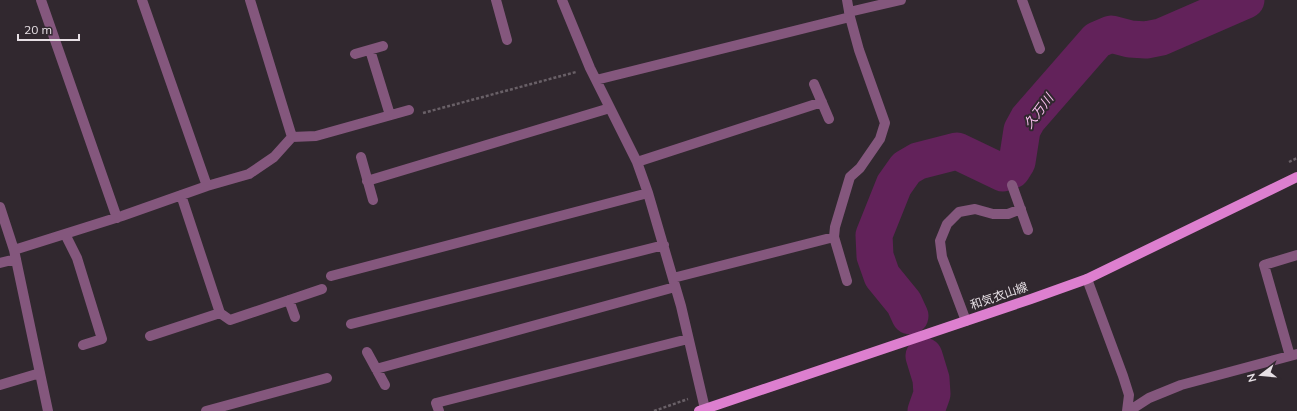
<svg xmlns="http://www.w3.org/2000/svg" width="1297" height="411" font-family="Mulish,'Noto Sans JP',sans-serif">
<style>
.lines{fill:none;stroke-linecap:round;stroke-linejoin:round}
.river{stroke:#62225a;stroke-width:37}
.path{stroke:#696067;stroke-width:2.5;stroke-dasharray:3 2;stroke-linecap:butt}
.minor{stroke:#84577d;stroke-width:10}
.major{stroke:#dd7fcf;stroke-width:10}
.labels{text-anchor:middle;stroke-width:4;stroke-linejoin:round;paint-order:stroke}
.street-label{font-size:12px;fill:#e7e0e5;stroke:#31282f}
.water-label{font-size:13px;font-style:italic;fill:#f9bfee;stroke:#31282f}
</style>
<rect width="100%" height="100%" fill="#31282f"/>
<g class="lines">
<path class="river" d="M 910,316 L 904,303 L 882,276 L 875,256 L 874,235 L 894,185 L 906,168 L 918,161 L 957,151 L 1003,173 L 1012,170 L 1017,162 L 1022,130 L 1028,119 L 1097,40 L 1111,34 L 1130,39 L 1146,40 L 1161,37 L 1246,0
M 924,356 L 931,379 L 932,394 L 926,411"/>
<path class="path" d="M 423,113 L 576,72
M 1289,162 L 1297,158
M 654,411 L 688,399"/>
<path class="minor" d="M 41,0 L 117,218
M 142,0 L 207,186
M 496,0 L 507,40
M 562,0 L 590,68 L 637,162 L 648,193 L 681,306 L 705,409
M 847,0 L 850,17 L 859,50 L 885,123 L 880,139 L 860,168 L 850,177 L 835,227 L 834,237 L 847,281
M 1022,0 L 1040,49
M 849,12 L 901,0
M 370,50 L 390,115
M 355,54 L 383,46
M 596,80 L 850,17
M 814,84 L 829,119
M 292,137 L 316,136 L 409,110
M 361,157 L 373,200
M 637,162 L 822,102
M 367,181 L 610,108
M 1012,185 L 1028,230
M 181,195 L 220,313
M 0,207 L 14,250 L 48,411
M 65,234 L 77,258 L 102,339 L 83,345
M 14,250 L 122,216 L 207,186 L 249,174 L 274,157 L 292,137 L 250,0
M 0,263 L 16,259
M 331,276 L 648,193
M 673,278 L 834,237
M 1087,279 L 1123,376 L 1129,395 L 1127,411
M 289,300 L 295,317
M 966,321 L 942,257 L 940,241 L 947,224 L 959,212 L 975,209 L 993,214 L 1008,214 L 1021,209
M 351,324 L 664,245
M 150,336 L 220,313 L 230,320 L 322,289
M 367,352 L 385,385
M 1290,356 L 1264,265 L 1297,255
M 376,369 L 675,287
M 0,385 L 40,373
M 206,411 L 327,378
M 439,411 L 436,403 L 688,339
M 1129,411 L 1149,398 L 1181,385 L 1297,354"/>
<path class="major" d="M 699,411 L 1031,299 L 1087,279 L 1297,177"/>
</g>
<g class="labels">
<g class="street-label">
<text transform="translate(999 296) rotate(-19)" y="4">和気衣山線</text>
</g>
<g class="water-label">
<text transform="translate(1038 111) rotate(-53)" y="5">久万川</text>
</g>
</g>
<g transform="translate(1261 375) rotate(254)" stroke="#31282f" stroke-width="3" paint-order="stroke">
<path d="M0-3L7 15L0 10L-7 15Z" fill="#e7e0e5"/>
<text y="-6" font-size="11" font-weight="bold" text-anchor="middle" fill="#e7e0e5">N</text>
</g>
<path d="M18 34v6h61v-6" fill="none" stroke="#e7e0e5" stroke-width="2"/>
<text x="24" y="34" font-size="12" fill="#e7e0e5" stroke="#31282f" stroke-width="3" paint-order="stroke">20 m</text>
</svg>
